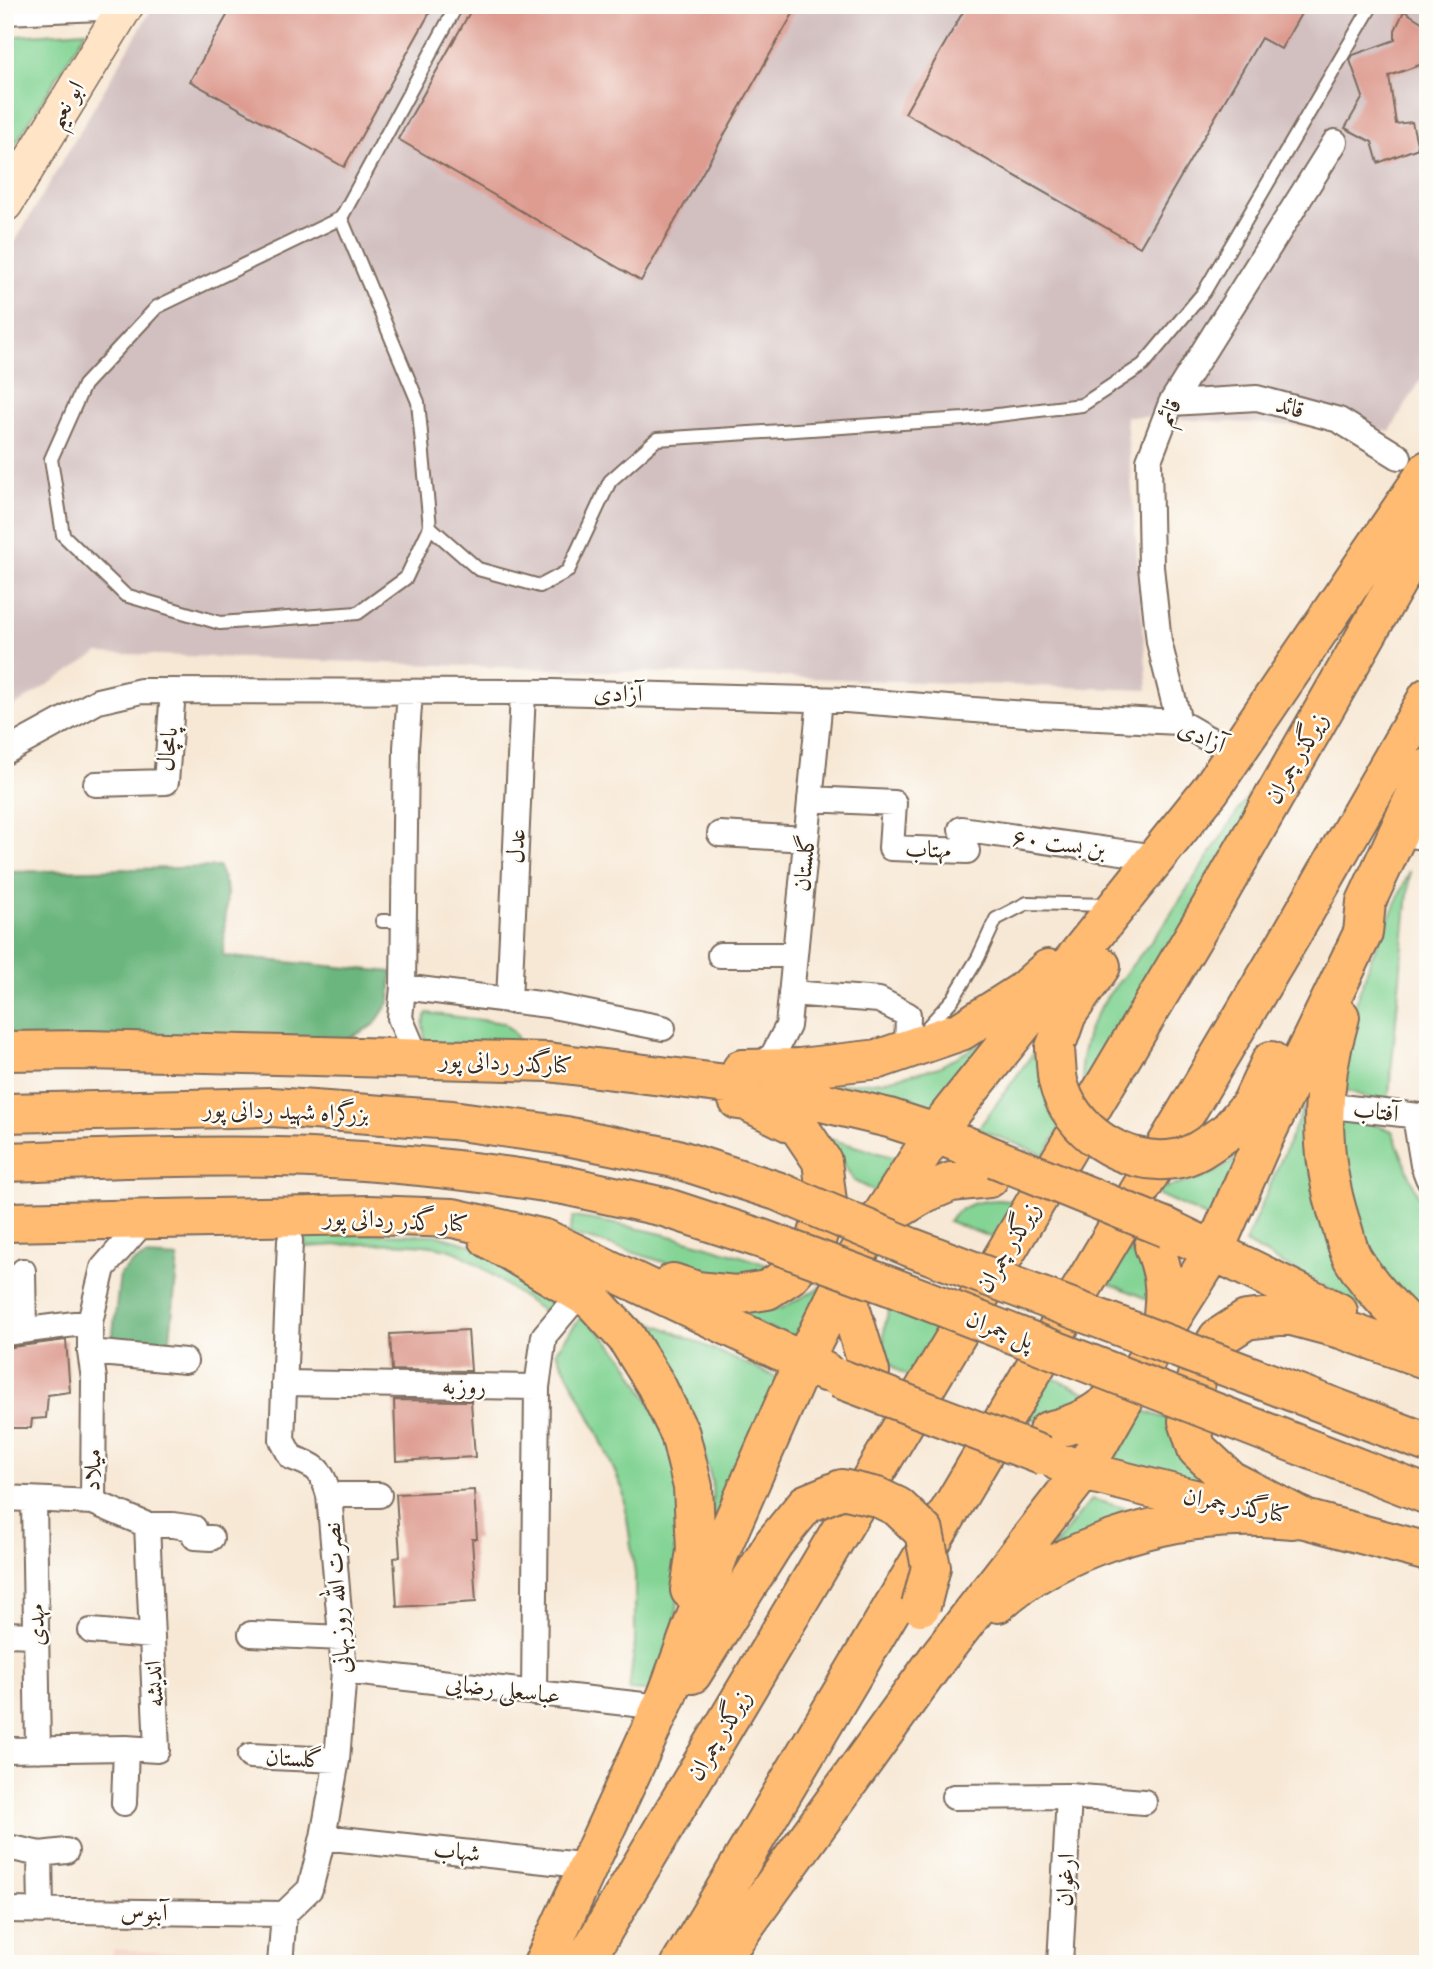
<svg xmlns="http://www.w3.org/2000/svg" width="1433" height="1969" font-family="'IM FELL Double Pica',Amiri,serif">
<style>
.built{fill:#f7d1c8}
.industrial{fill:#d2bfc0}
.green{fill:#84d495;stroke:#607f5a;stroke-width:2}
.forest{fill:#6bb67e;stroke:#53704e;stroke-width:2}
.building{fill:#de9c91}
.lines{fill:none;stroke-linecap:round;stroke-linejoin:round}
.service-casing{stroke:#7d6c5e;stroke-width:16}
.minor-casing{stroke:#7d6c5e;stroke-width:28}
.secondary-casing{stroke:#7d6c5e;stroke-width:38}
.primary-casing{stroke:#7d6c5e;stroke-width:42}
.trunk-casing{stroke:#7d6c5e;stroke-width:42}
.service{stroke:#fff;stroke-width:12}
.minor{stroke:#fff;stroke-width:24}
.secondary{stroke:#ffe4c6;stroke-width:35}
.primary{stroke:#ffbb71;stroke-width:38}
.trunk{stroke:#ffbb71;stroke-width:38}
.primary-bridge-casing{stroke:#7d6c5e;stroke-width:42;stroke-linecap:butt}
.trunk-bridge-casing{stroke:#7d6c5e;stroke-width:42;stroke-linecap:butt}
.primary-bridge{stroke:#ffbb71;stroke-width:38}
.trunk-bridge{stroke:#ffbb71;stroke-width:38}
.labels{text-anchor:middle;stroke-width:5;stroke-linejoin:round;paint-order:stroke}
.street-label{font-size:24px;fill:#3b2a1e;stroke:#fdfcf7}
</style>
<rect width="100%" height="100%" fill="#fdfcf7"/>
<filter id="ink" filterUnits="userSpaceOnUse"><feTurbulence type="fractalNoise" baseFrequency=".0143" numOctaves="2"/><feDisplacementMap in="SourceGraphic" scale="14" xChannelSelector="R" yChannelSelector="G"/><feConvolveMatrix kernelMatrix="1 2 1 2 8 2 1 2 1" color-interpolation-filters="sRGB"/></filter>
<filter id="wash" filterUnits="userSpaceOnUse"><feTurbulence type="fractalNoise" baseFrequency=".00686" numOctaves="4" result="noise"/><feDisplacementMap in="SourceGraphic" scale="28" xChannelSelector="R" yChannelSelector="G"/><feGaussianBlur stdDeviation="1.57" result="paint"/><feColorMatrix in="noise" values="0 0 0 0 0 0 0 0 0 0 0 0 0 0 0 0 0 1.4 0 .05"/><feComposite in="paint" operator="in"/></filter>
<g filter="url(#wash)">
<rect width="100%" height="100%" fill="#f7e8d5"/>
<path class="built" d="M 114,1949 L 258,1959 L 257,1964 L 108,1964 Z"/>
<path class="industrial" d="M 154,5 L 1428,5 L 1428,368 L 1390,431 L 1126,416 L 1148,690 L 98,653 L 5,712 L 5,259 Z"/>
<path class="green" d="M 86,31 L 5,160 L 5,37 Z
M 1369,611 L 1085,1098 L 1081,1062 L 1089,1028 L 1106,998 L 1161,929 Z
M 1410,871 L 1388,1105 L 1329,1084 L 1371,958 Z
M 427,1013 L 504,1023 L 516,1035 L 521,1050 L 426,1049 L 423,1024 Z
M 1003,1031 L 934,1118 L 824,1086 L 883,1081 L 939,1067 Z
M 1037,1048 L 1063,1123 L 1045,1155 L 978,1129 Z
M 1304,1107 L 1305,1134 L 1313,1176 L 1389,1322 L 1245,1243 Z
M 1330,1109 L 1392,1131 L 1428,1221 L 1428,1322 L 1383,1275 L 1354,1215 Z
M 819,1136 L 900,1159 L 879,1194 L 854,1181 L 839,1156 Z
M 1251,1139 L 1217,1222 L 1151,1191 L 1204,1178 L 1231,1163 Z
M 998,1200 L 1020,1202 L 998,1240 L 948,1221 C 962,1204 977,1201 998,1200 Z
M 573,1217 C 644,1227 715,1246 782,1270 L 732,1284 L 607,1244 L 569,1234 Z
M 304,1233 L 436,1235 L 475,1246 L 555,1289 L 557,1305 L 547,1313 C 517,1296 492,1272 462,1255 C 432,1237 342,1245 306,1247 Z
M 1126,1251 L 1138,1254 L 1154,1302 L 1109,1283 Z
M 831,1282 L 803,1342 L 695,1299 L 755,1308 L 780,1309 Z
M 891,1303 L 944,1324 L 917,1380 C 911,1377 903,1374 897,1370 C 877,1354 884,1323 891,1303 Z
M 617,1307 L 783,1380 L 714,1545 L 712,1482 L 700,1439 Z
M 583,1314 L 625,1359 L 659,1419 L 682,1490 L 684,1550 L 676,1617 L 656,1692 L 629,1690 L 635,1644 L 635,1574 L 623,1490 L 595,1427 L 556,1351 Z
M 1050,1377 L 1097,1397 L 1041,1420 L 1024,1418 Z
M 1141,1410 L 1176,1422 L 1231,1496 L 1110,1469 Z
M 1092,1499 L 1161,1518 L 1043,1560 Z"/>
<path class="forest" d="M 219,867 L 227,891 L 223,956 L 392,972 L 390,1001 L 374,1025 L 344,1041 L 5,1043 L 5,872 Z
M 146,1256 L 178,1258 L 169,1349 L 112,1342 L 120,1274 L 132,1263 Z"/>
<g id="blocks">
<path class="building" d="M 233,5 L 434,5 L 344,167 L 190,81 Z
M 474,5 L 798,5 L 641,281 L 398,139 Z
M 967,5 L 1306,5 L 1281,49 L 1261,38 L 1140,247 L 905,113 Z
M 1404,11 L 1428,26 L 1428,62 L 1389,76 L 1396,124 L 1412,122 L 1418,148 L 1378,163 L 1372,142 L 1345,128 L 1363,97 L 1350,60 L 1353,55 L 1395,40 L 1395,30 Z
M 468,1330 L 471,1371 L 392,1370 L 390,1334 Z
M 66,1340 L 70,1392 L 48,1395 L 46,1418 L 32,1419 L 31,1428 L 5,1428 L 5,1348 Z
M 394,1400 L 471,1401 L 475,1457 L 396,1461 Z
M 474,1490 L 477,1539 L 472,1539 L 476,1602 L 397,1607 L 394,1558 L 400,1557 L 396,1494 Z"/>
</g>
</g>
<g filter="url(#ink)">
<use href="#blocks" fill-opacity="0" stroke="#7d6c5e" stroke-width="2"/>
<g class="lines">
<g class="service-casing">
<path id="service" d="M 457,5 L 341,218 L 418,402 L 430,527 L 478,569 L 540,586 L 568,571 L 610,481 L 657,439 L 964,419 L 1082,405 L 1143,365 L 1204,292 L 1372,5
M 341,218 L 157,307 L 84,385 L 51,459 L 63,535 L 125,595 L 220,623 L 358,613 L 406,578 L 430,527
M 382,921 L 403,921
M 923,1032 L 953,999 L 978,958 L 996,919 L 1027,903 L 1108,905"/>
</g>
<g class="minor-casing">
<path id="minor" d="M 5,12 L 125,7
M 1171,403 L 1257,398 L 1339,420 L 1399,457
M 410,692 L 406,748 L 403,987 L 400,1018 L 417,1058
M 1179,722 L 1159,642 L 1151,567 L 1149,460 L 1171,403 L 1335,142
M 5,752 L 98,701 L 141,691 L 552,692 L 846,700 L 1039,715 L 1179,722 L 1205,737 L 1237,752
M 96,784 L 166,782 L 173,691
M 810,799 L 894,803 L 891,848 L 967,851
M 961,829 L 1156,857
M 1398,833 L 1428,838
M 720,834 L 806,839
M 720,955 L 795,955
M 403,987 L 548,1005 L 663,1028
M 791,993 L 879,1000 L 908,1015 L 907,1050
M 509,1001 L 523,692
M 753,1069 L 773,1055 L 788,1026 L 820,699
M 1323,1105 L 1428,1117
M 1415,1116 L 1423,1165 L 1428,1178
M 23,1271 L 24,1330
M 5,1333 L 90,1322
M 90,1352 L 185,1361
M 284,1383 L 537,1387 L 544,1336 L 580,1293
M 329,1495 L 379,1495
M 5,1498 L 93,1502 L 94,1379 L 90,1352 L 90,1322 L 103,1268 L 146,1219
M 34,1501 L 38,1750
M 147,1525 L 173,1525 L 194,1528 L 195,1537 L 211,1538
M 91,1631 L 152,1636
M 5,1634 L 36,1635
M 251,1634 L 343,1638
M 344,1671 L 661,1707
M 534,1693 L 537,1387
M 5,1750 L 126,1748 L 157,1750 L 147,1525 L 93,1502
M 250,1756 L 337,1760
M 954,1797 L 1069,1796 L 1144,1802
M 124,1803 L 126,1748
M 323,1837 L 590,1866
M 12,1848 L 40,1854 L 66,1851
M 40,1854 L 41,1911
M 5,1910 L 284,1914
M 280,1964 L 284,1914 L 310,1889 L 323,1837 L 337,1760 L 344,1671 L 329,1495 C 321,1468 317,1467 291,1457 L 282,1440 L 290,1241
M 1060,1964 L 1069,1796"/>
</g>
<g class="secondary-casing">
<path id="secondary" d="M 5,204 L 126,5"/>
</g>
<g class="primary-casing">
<path id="primary" d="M 1340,1017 C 1319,1086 1318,1154 1341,1224 C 1345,1235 1347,1249 1353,1259 C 1373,1292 1401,1317 1428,1344
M 1055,1048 L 1067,1014 L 1101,966
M 5,1051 L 88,1050 L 548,1062 L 767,1089 L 889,1118 L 935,1133 L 995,1158
M 742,1069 L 799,1068 L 879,1059 L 961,1031 L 1022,992 L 1048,969
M 1228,1131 L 1251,1104 L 1271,1061
M 885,1217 L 925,1193 L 951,1182 L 989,1178
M 5,1222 L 369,1215 L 453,1218 L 545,1239 L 825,1372
M 1167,1228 L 1338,1312
M 488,1238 L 593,1301 L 626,1337 L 656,1385 L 680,1434 L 693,1487 L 696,1550 L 690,1590
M 1154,1246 C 1167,1278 1166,1296 1161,1331
M 852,1269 L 850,1307 L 870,1372
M 673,1283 L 697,1291 L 735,1295 L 767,1290 L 789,1276 L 814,1248 L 827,1202 L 822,1161 L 799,1127 L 746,1101 L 738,1100
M 1048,1431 C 1081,1423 1097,1414 1122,1391
M 1059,1462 L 1083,1471 L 1198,1500 L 1305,1519 L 1428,1552
M 1305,1519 L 1230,1480 L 1197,1449 L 1188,1421 L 1198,1371 L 1218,1338 L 1246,1320 L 1288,1315 L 1344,1330 L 1428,1360
M 998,1603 C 1056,1550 1160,1518 1238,1517 C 1256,1516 1274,1518 1292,1519
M 692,1674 L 774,1543
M 543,1964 L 667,1695 L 721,1549 L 803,1362 L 859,1251 L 935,1133 L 1211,789 L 1428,470
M 583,1964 L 1221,890 L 1428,527
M 681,1964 L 1293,932 L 1428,697
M 717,1964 L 940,1655 L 1083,1471 L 1160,1336 L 1214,1251 L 1259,1148 L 1363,933 L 1366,902 L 1428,768"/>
</g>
<g class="trunk-casing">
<path id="trunk" d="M 5,1113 L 272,1107 L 452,1120 L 566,1136
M 5,1162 C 96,1159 187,1155 278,1157 C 373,1159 470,1170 564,1185"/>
</g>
<use href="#service" class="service"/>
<use href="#minor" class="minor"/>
<use href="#secondary" class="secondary"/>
<use href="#primary" class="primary"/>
<use href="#trunk" class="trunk"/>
<g class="primary-bridge-casing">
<path id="primary-bridge" d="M 1055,1048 C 1056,1059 1056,1071 1058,1081 C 1069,1131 1125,1167 1175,1159 C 1195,1156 1212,1142 1228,1131
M 995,1158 L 1167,1228
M 838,1378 L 1044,1456
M 774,1543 L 806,1504 L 842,1489 L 877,1497 L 898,1507 L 924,1532 L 931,1567 L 921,1606"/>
</g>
<g class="trunk-bridge-casing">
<path id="trunk-bridge" d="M 566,1136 L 674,1158 L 777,1191 L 910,1247 L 1428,1443
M 564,1185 L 664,1207 L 762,1239 L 892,1287 L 1428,1495"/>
</g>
<use href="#primary-bridge" class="primary-bridge"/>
<use href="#trunk-bridge" class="trunk-bridge"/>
</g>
</g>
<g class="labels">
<g class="street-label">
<text transform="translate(65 104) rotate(-59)" y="8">ابو نعیم</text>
<text transform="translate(1290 407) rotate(15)" y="8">قائد</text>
<text transform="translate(1169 412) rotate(-66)" y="8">قائم</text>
<text transform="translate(618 693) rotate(1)" y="8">آزادی</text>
<text transform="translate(1202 736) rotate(24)" y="8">آزادی</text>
<text transform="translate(167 749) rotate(-84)" y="8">پامچال</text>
<text transform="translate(1296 758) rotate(-60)" y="8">زیرگذر چمران</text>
<text transform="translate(1059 843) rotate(8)" y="8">بن بست ۶۰</text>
<text transform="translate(516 846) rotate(-87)" y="8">عدل</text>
<text transform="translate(928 849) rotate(2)" y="8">مهتاب</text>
<text transform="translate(804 863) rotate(-84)" y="8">گلستان</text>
<text transform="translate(506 1062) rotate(3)" y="8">کنارگذر ردانی پور</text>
<text transform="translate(286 1111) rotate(2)" y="8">بزرگراه شهید ردانی پور</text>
<text transform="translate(1376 1111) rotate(7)" y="8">آفتاب</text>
<text transform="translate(396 1220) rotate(3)" y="8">کنار گذر ردانی پور</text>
<text transform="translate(1008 1247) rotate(-59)" y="8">زیرگذر چمران</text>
<text transform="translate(1000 1329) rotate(21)" y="8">پل چمران</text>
<text transform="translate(464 1386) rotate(1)" y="8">روزبه</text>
<text transform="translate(92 1470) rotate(-88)" y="8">میلاد</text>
<text transform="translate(1236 1505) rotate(11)" y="8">کنارگذر چمران</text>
<text transform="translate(337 1598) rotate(-94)" y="8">نصرت الله روزبهانی</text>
<text transform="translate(36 1625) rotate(-91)" y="8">مهدی</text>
<text transform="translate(154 1684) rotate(-93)" y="8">اندیشه</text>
<text transform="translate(503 1689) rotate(7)" y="8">عباسعلی رضایی</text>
<text transform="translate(719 1735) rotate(-59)" y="8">زیرگذر چمران</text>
<text transform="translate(294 1758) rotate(3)" y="8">گلستان</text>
<text transform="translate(457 1851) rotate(6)" y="8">شهاب</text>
<text transform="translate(1065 1880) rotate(-87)" y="8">ارغوان</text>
<text transform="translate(144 1912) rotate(1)" y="8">آبنوس</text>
</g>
</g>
<rect width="1433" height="1969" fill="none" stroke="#fdfcf7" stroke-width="28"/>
</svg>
